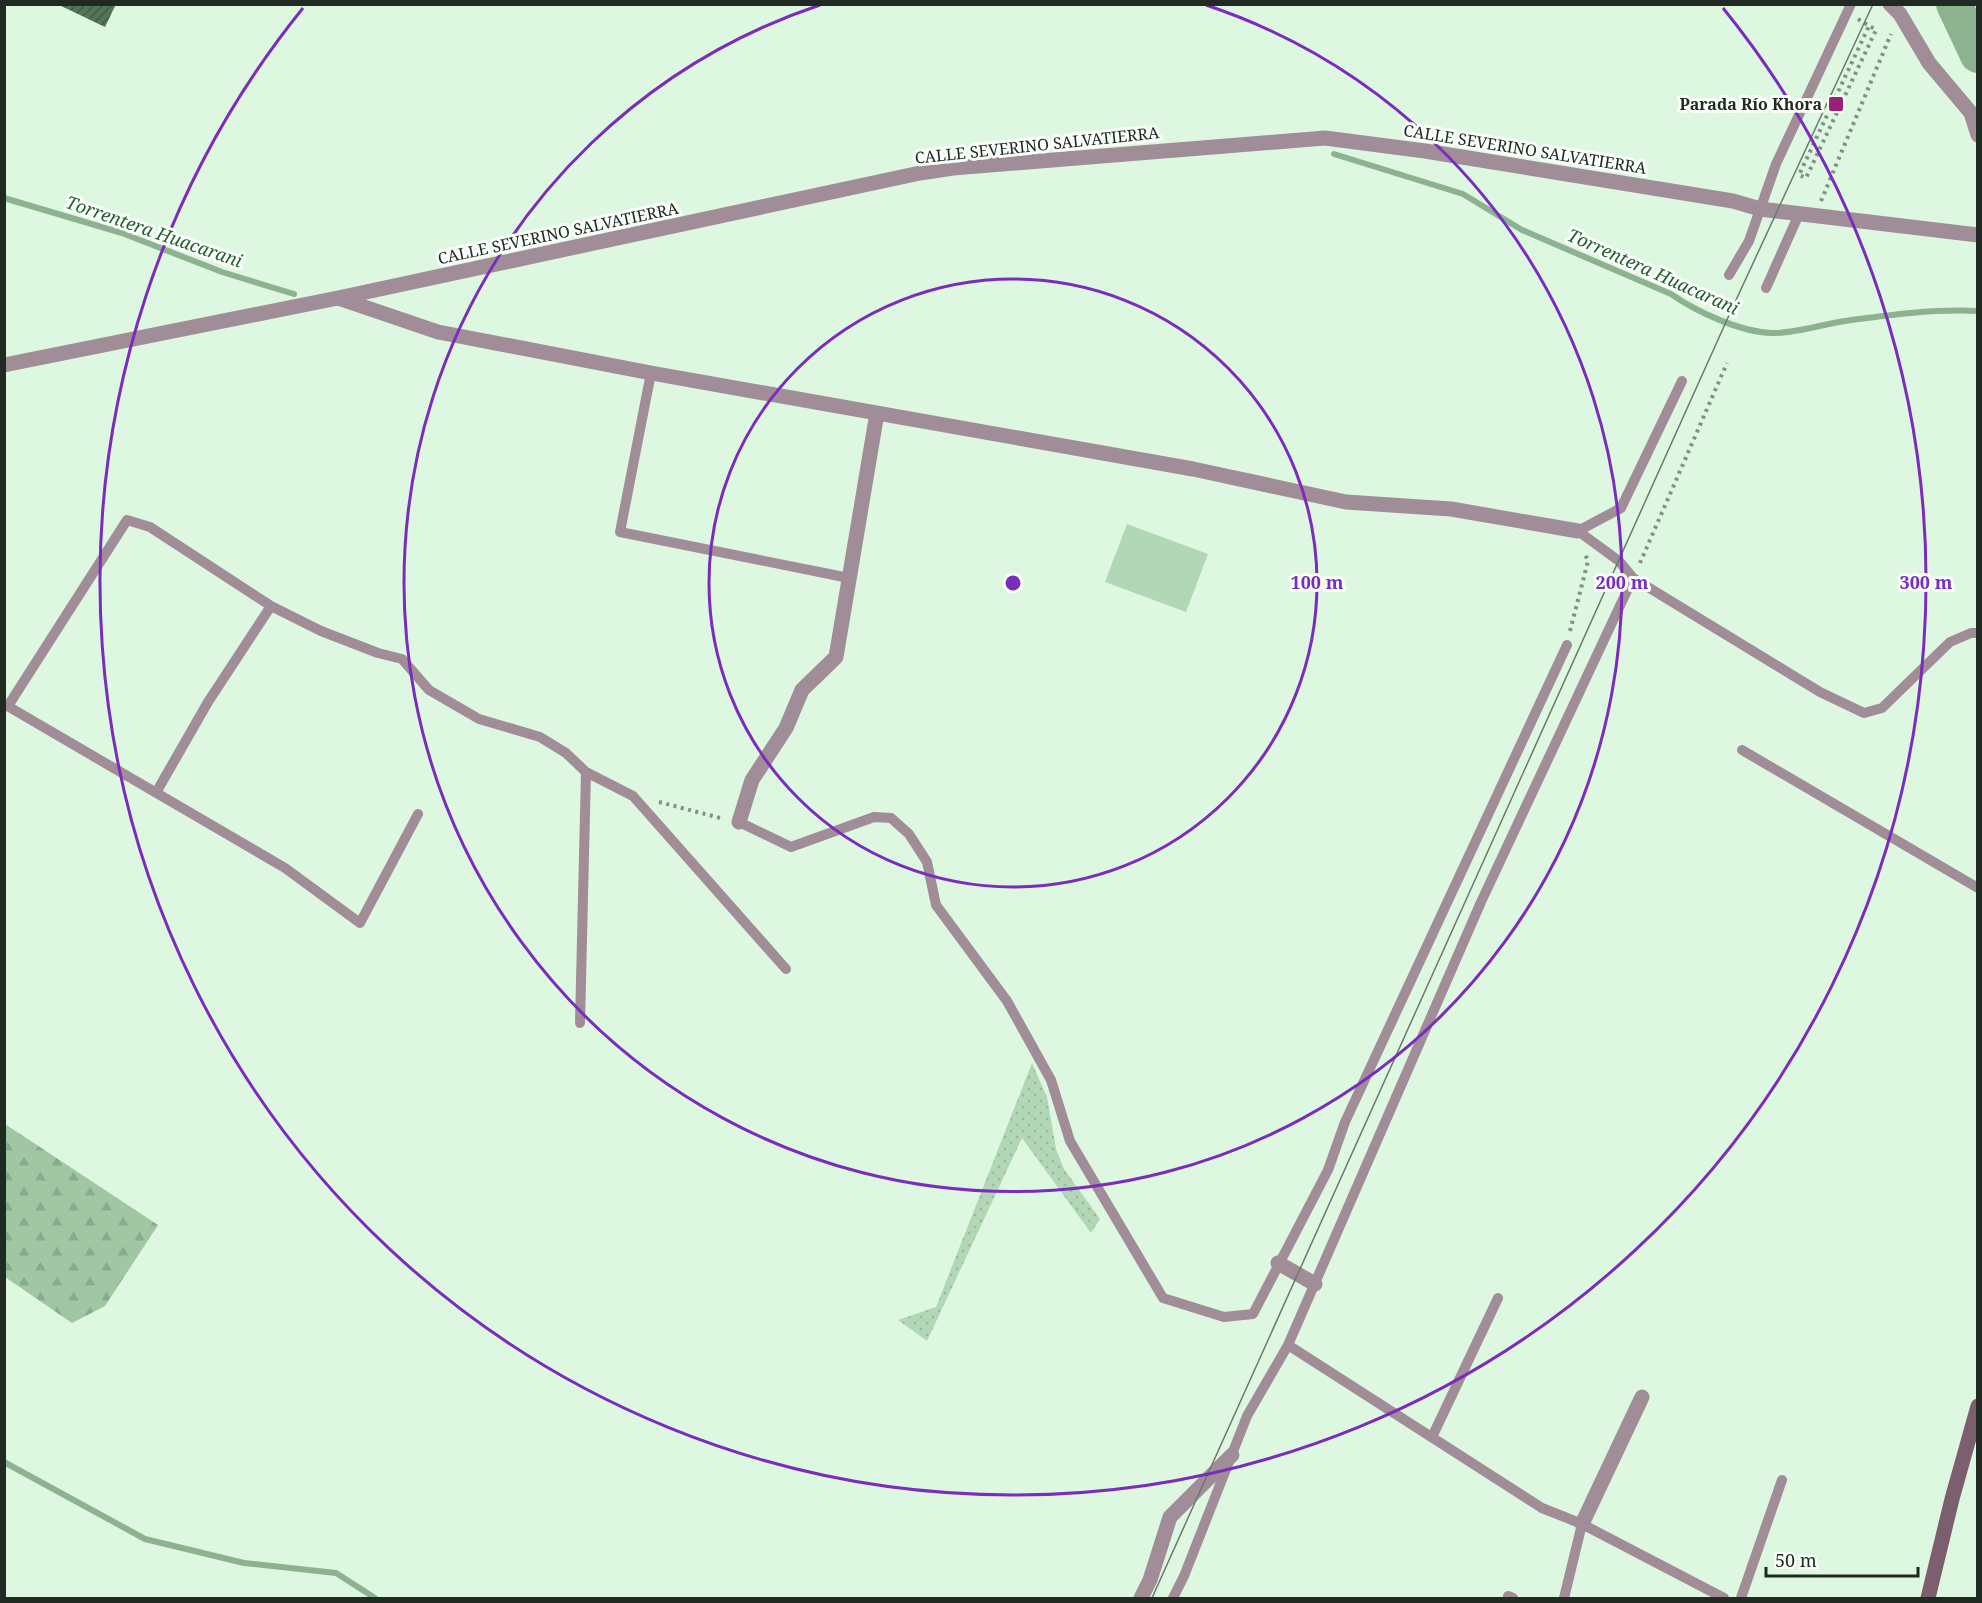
<svg xmlns="http://www.w3.org/2000/svg" width="1982" height="1603" font-family="'Noto Serif',serif">
<style>
.grass{fill:url(#grass-dots)}
.forest{fill:url(#forest-firs)}
.pitch{fill:#b2d7b6}
.lines{fill:none;stroke-linecap:round;stroke-linejoin:round}
.stream{stroke:#8cb290;stroke-width:6}
.river{stroke:#8cb290;stroke-width:36}
.building{fill:url(#building-hatch)}
.path{stroke:#819283;stroke-width:4;stroke-dasharray:3 4.5;stroke-linecap:butt}
.lane{stroke:#a18d98;stroke-width:10}
.street{stroke:#a18d98;stroke-width:15}
.secondary{stroke:#7b5f6e;stroke-width:15}
.tram{stroke:#6a796c;stroke-width:1.5}
.ring{fill:none;stroke:#7b2cbf;stroke-width:3}
.poi-dot{fill:#9c2075;stroke:#f9fefa;stroke-width:2}
.labels{text-anchor:middle;stroke-width:6;stroke-linejoin:round;paint-order:stroke}
.poi-label{font-size:16px;font-weight:bold;fill:#212a22;stroke:#f9fefa;text-anchor:end}
.street-label{font-size:16px;fill:#212a22;stroke:#f9fefa}
.water-label{font-size:18px;font-style:italic;fill:#275e32;stroke:#f9fefa}
.centre{fill:#7b2cbf;stroke:#f9fefa;stroke-width:3}
.ring-label{font-size:18px;text-anchor:middle;font-weight:bold;fill:#7b2cbf;stroke:#f9fefa;stroke-width:6;stroke-linejoin:round;paint-order:stroke}
</style>
<defs>
<pattern id="grass-dots" width="8" height="8" patternUnits="userSpaceOnUse" patternTransform="scale(1.5)"><rect width="8" height="8" fill="#b2d7b6"/><path d="M2 2h.1M6 6h.1" fill="none" stroke="#99b99c" stroke-width="1.8" stroke-linecap="round"/></pattern>
<pattern id="forest-firs" width="22" height="20" patternUnits="userSpaceOnUse" patternTransform="scale(1.5)"><rect width="22" height="20" fill="#a0c6a4"/><path d="M5 1l3.5 6h-7zM16 11l3.5 6h-7z" fill="#8aaa8d"/></pattern>
<pattern id="building-hatch" width="6" height="6" patternUnits="userSpaceOnUse" patternTransform="scale(1.5)"><rect width="6" height="6" fill="#537658"/><path d="M-1 1l2-2M0 6l6-6M5 7l2-2" fill="none" stroke="#415c44"/></pattern>
</defs>
<rect width="100%" height="100%" fill="#def7e1"/>
<path class="grass" d="M 1032,1063 L 1047,1097 L 1056,1149 L 1064,1169 L 1100,1219 L 1091,1233 L 1022,1138 L 927,1341 L 898,1320 L 936,1307 Z"/>
<path class="forest" d="M 5,1124 L 158,1225 L 105,1306 L 72,1323 L 5,1277 Z"/>
<path class="pitch" d="M 1127,524 L 1208,554 L 1186,612 L 1105,582 Z"/>
<g class="lines">
<path class="stream" d="M 1334,154 L 1463,194 L 1522,230 L 1671,294 C 1697,312 1740,332 1772,333 C 1792,334 1824,324 1845,321 C 1888,315 1934,309 1978,311
M 4,198 L 122,233 L 222,272 L 294,294
M 4,1462 L 145,1539 L 244,1563 L 336,1573 L 375,1598"/>
<path class="river" d="M 1954,4 L 1978,55"/>
</g>
<path class="building" d="M 57,4 L 116,4 L 105,27 Z"/>
<g class="lines">
<path class="path" d="M 1858,19 L 1876,30 L 1806,178 L 1799,175 L 1869,26
M 1821,201 L 1891,34
M 1640,563 L 1727,363
M 1570,631 L 1588,561 L 1585,554
M 659,802 L 724,819"/>
<path class="lane" d="M 1729,275 L 1749,241 L 1776,164 L 1851,4
M 1766,288 L 1799,214
M 651,373 L 620,532 L 849,578
M 1682,381 L 1621,508 L 1578,531 L 1619,561 L 1633,578 L 1820,692 L 1864,713 L 1882,708 L 1950,642 L 1971,633 L 1978,633
M 4,704 L 285,868 L 360,923 L 418,814
M 8,706 L 127,520 L 150,527 L 271,606 L 321,631 L 378,653 L 402,659 L 429,690 L 479,719 L 540,737 L 566,753 L 586,772 L 633,796 L 786,969
M 1742,750 L 1978,888
M 157,791 L 208,702 L 271,606
M 739,822 L 791,847 L 874,817 L 891,818 L 909,834 L 927,862 L 936,905 L 1007,1001 L 1051,1080 L 1070,1141 L 1163,1298 L 1224,1317 L 1253,1314 L 1328,1170 L 1345,1122 L 1567,645
M 580,1023 L 586,772
M 1288,1345 L 1542,1508 L 1582,1524 L 1724,1598
M 1432,1437 L 1498,1298
M 1508,1596 L 1513,1598
M 1173,1598 L 1184,1576 L 1247,1416 L 1288,1345 L 1481,902 L 1633,578
M 1564,1598 L 1582,1524
M 1741,1598 L 1782,1480"/>
<path class="street" d="M 1890,4 L 1900,14 L 1929,63 L 1971,113 L 1978,135
M 338,298 L 438,332 L 651,373 L 1193,469 L 1346,502 L 1451,509 L 1578,531
M 4,365 L 338,298 L 920,173 L 953,168 L 1325,138 L 1425,151 L 1733,201 L 1760,209 L 1978,235
M 739,822 L 752,780 L 786,728 L 802,690 L 836,657 L 877,413
M 1278,1263 L 1315,1284
M 1582,1524 L 1642,1397
M 1141,1598 L 1150,1580 L 1170,1517 L 1232,1455"/>
<path class="secondary" d="M 1928,1598 L 1952,1499 L 1978,1406"/>
<path class="tram" d="M 1152,1598 L 1730,313 L 1873,4"/>
</g>
<g class="ring">
<circle cx="1013" cy="583" r="304"/>
<path d="M1206 5A609 609 0 1 1 820 5"/>
<path d="M1723 8A913 913 0 1 1 303 8"/>
</g>
<rect class="poi-dot" x="1828" y="96" width="16" height="16" rx="3"/>
<g class="labels">
<g class="poi-label">
<text x="1822" y="110">Parada Río Khora</text>
</g>
<g class="street-label">
<text transform="translate(1037 145) rotate(-6)" y="6">CALLE SEVERINO SALVATIERRA</text>
<text transform="translate(1525 149) rotate(9)" y="6">CALLE SEVERINO SALVATIERRA</text>
<text transform="translate(558 233) rotate(-12)" y="6">CALLE SEVERINO SALVATIERRA</text>
</g>
<g class="water-label">
<text transform="translate(154 232) rotate(19)" y="6">Torrentera Huacarani</text>
<text transform="translate(1653 272) rotate(24)" y="6">Torrentera Huacarani</text>
</g>
</g>
<circle cx="1013" cy="583" r="9" class="centre"/>
<g class="ring-label">
<text x="1317" y="589">100 m</text>
<text x="1622" y="589">200 m</text>
<text x="1926" y="589">300 m</text>
</g>
<rect width="1982" height="1603" fill="none" stroke="#212a22" stroke-width="12"/>
<path d="M1766 1567v9h152v-9" fill="none" stroke="#212a22" stroke-width="3"/>
<text x="1775" y="1567" font-size="18" fill="#212a22" stroke="#f9fefa" stroke-width="4.5" paint-order="stroke">50 m</text>
</svg>
